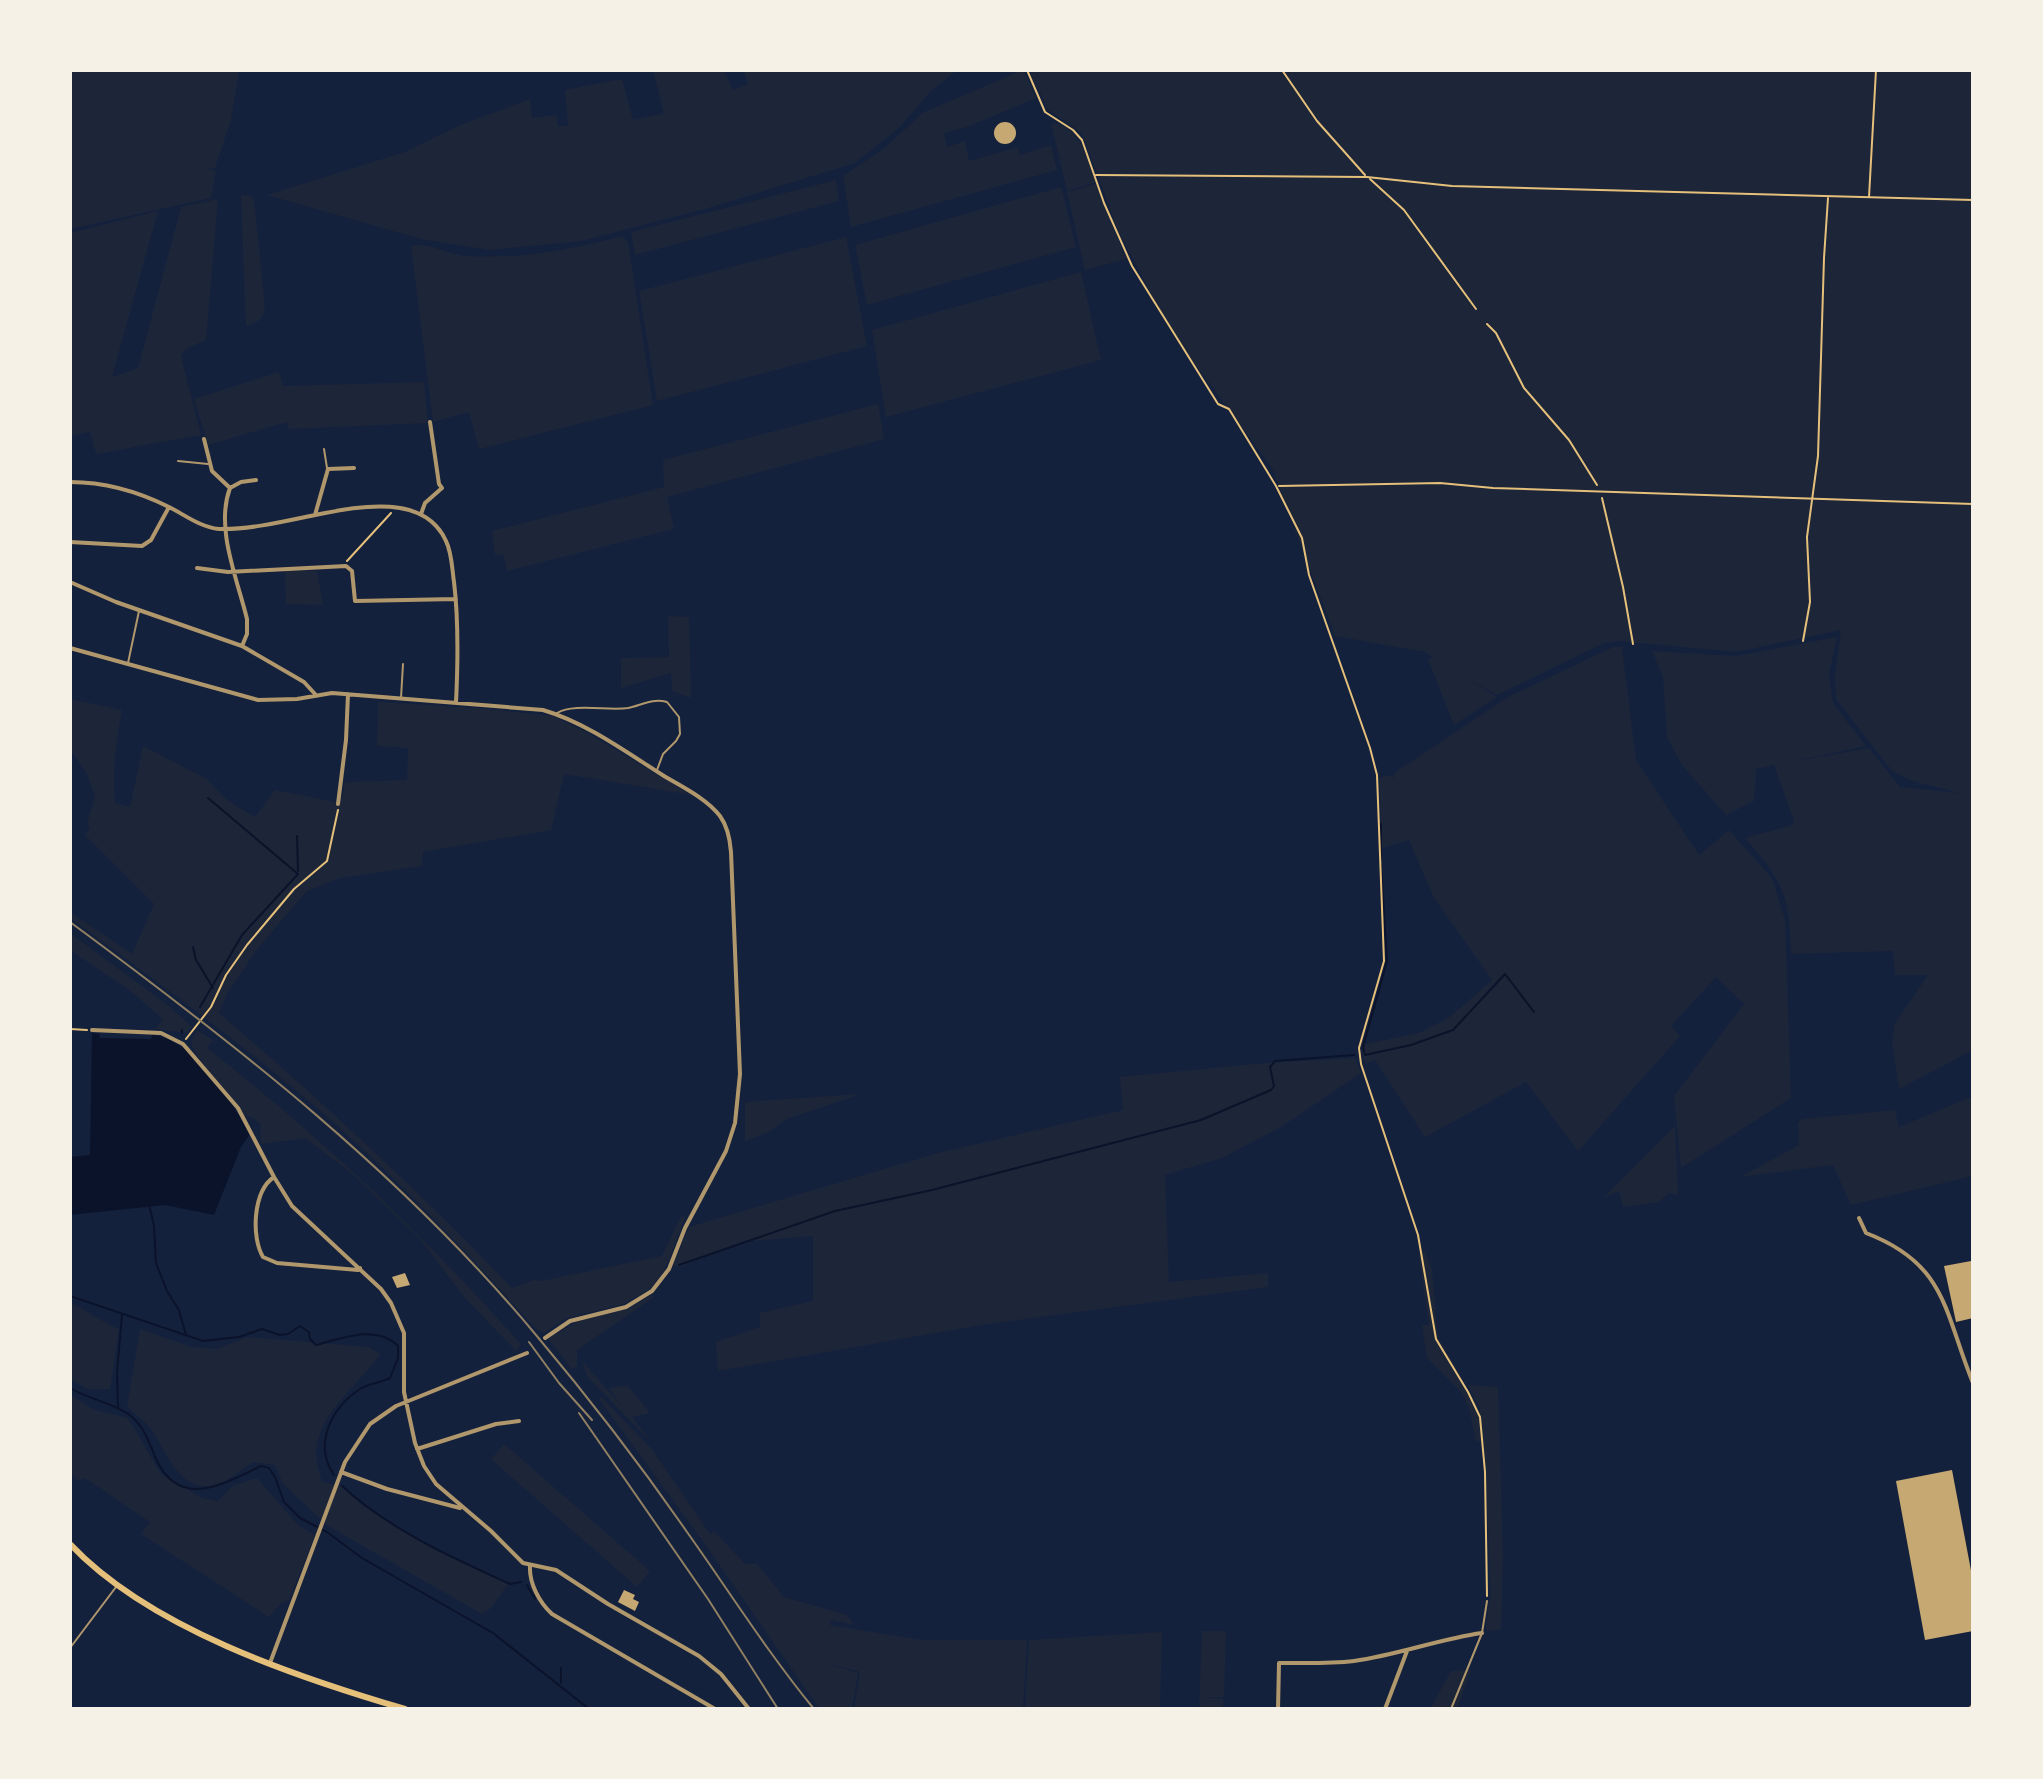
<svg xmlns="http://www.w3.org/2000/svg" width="2043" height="1779" font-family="'Source Sans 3',sans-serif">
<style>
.green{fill:#1d2539}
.water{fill:#0b132b}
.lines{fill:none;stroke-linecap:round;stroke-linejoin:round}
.stream{stroke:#0b132b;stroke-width:2}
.building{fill:#c6a872}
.path{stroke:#e5c07b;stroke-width:2}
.service{stroke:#b1986c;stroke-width:2}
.minor{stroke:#b1986c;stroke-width:4}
.tertiary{stroke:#b1986c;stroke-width:6}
.secondary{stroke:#e5c07b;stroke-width:6}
.rail{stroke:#918062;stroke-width:2}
</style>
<rect width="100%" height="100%" fill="#14213d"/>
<path class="green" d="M 70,70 L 239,70 L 231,120 L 215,168 L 208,168 L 216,171 L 211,198 L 70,229 Z
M 653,70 L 724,70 L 733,90 L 748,84 L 743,70 L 957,70 L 930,92 L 900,127 L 855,163 L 705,209 L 581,241 L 490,250 L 421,239 L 267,195 L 405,152 L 458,126 L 530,99 L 532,118 L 557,115 L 558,126 L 568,126 L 565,90 L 622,79 L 633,120 L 664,113 Z
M 1023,70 L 1036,98 L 967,127 L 944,133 L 947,147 L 965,141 L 969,161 L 1018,147 L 1020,155 L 1051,145 L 1057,170 L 851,227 L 843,176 L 882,150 L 924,112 Z
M 1029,70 L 1973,70 L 1973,1050 L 1899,1089 L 1892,1041 L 1895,1023 L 1928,975 L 1895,975 L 1893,951 L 1791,954 C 1789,894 1784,883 1745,838 L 1793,825 L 1794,821 L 1774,765 L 1756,769 L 1754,801 L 1726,815 L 1682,765 L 1667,737 L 1663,677 L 1652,651 L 1736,656 L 1837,637 L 1829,674 L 1833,703 L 1866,746 L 1791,762 L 1869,748 L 1900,787 L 1960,793 L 1912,781 L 1892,771 L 1836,699 L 1835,676 L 1841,630 L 1736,652 L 1620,641 L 1604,643 L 1497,695 L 1467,678 L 1497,697 L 1454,725 L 1428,659 L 1433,657 L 1425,652 L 1335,636 L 1272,468 L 1172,333 L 1118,231 L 1082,133 L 1048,110 Z
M 1051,123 C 1080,123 1088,161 1096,182 L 1067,191 Z
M 836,180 L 839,201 L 635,255 L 631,232 Z
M 1096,184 L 1126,259 L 1085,270 L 1067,192 Z
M 1061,187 L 1076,247 L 867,305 L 855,245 Z
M 241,195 L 251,196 L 254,200 L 265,307 C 263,320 258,322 246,326 Z
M 218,199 L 206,340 L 186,349 L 181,356 L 201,435 L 96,454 L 90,432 L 70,436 L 70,233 L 158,211 L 112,377 L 138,368 L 181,207 Z
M 622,236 L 628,242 L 653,405 L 479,449 L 469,412 L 433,422 L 411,246 C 427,241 449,255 466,256 C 518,259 572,250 622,236 Z
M 846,237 L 867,346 L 657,401 L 639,291 Z
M 1081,272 L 1101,360 L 886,417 L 872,330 Z
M 279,372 L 283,386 L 424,382 L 428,423 L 289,429 L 287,422 L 208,445 L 194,399 Z
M 878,404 L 884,439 L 667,497 L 674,529 L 507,571 L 503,554 L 495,555 L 492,531 L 664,487 L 663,460 Z
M 285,571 L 317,571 L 323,605 L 286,604 Z
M 668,616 L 689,617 L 691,698 L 672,691 L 671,673 L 621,688 L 621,658 L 669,657 Z
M 1613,647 L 1622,647 L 1636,760 L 1699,855 L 1729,830 L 1772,878 L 1785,920 L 1791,1098 L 1681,1168 L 1674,1096 L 1744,1004 L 1716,977 L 1671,1026 L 1680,1036 L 1578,1151 L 1526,1082 L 1425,1137 L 1375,1060 L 1365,1064 L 1362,1052 L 1365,1044 L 1419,1033 L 1450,1017 L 1492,980 L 1434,898 L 1409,840 L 1382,848 L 1379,778 L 1389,775 L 1393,778 L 1394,773 L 1508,697 Z
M 70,699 L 122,710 C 116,741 112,771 115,803 L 130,807 L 143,746 L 207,779 L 227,800 L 255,817 L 275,790 L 341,803 L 345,782 L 407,780 L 408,748 L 377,746 L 378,702 L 478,708 L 553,716 L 586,732 L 691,795 L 564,774 L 551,830 L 423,852 L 422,866 L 340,878 L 307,891 L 258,948 L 227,994 L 219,1013 C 321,1100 419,1191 512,1288 L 534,1280 L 541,1281 L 662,1256 L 681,1216 L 685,1217 L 669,1260 L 658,1281 L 648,1290 L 624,1304 L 567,1318 L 544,1333 L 537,1330 C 465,1250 392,1172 310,1102 C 232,1036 152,978 70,918 L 70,912 L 132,954 L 154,904 L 85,835 L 90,829 L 87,823 L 95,797 L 87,774 L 70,749 Z
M 70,933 L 169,1006 L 192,1027 L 187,1033 L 155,1029 L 163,1019 L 129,990 L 70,950 Z
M 197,1030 L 213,1040 L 207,1048 C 322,1137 424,1236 521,1344 L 516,1351 L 465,1298 L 420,1239 L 354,1175 L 305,1138 L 261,1144 L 260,1124 L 252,1117 L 246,1116 C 235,1097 192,1057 191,1041 Z
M 1355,1058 L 1361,1073 L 1281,1127 L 1222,1158 L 1165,1175 L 1169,1282 L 1268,1273 L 1268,1287 L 987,1324 L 718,1371 L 716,1342 L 760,1327 L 760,1313 L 813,1301 L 813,1236 L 741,1242 L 680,1267 L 673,1266 L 689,1227 L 938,1153 L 1123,1110 L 1120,1077 L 1265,1063 Z
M 861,1094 L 787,1119 L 767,1133 L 745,1141 L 745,1102 Z
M 1973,1096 L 1973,1176 L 1851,1205 L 1833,1165 L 1740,1177 L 1799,1145 L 1798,1123 L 1802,1119 L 1895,1110 L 1899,1127 Z
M 1675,1126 L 1678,1195 L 1669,1193 L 1659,1202 L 1623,1207 L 1619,1191 L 1603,1198 Z
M 1425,1250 L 1432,1270 L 1438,1337 L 1478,1407 L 1480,1421 L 1480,1408 L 1468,1385 L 1498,1387 L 1503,1556 L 1501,1630 L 1487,1631 L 1486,1626 L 1491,1593 L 1484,1442 L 1476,1441 L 1469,1408 L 1462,1393 L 1427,1358 L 1422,1325 L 1429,1325 L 1419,1255 Z
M 652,1295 L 654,1297 L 577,1350 L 577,1366 L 572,1369 L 548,1339 L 578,1321 L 628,1309 Z
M 70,1302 C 88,1311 100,1321 119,1329 L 110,1389 L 88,1389 L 70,1379 Z
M 140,1329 L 192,1347 L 217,1349 L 247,1337 L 368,1347 L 380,1354 C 359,1385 321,1410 316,1450 C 315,1460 320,1473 322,1482 L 342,1486 L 362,1505 L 437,1551 L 508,1584 L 491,1608 L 482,1614 L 328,1526 L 283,1484 L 275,1465 L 253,1462 C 241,1470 225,1484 210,1486 C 178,1490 165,1448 150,1428 C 143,1420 135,1414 127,1407 Z
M 582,1361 L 622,1406 L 609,1388 L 627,1385 L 650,1413 L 632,1417 L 651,1442 L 587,1376 Z
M 70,1395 L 95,1410 L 128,1418 L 161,1474 L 202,1498 L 218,1501 L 232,1486 L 257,1478 L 298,1525 L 315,1535 L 289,1600 L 281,1603 L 269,1617 L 141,1534 L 150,1522 L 85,1478 L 78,1481 L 70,1474 Z
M 601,1397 L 651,1448 L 710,1534 L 714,1531 L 745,1564 L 757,1564 L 784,1597 L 847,1615 L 854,1625 L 831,1620 L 830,1625 L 921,1640 L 1027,1640 L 1023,1709 L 854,1709 L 860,1672 L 819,1661 L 858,1673 L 852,1709 L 819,1708 L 702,1540 L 599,1399 Z
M 504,1444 L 650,1571 L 637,1587 L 491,1459 Z
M 1202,1631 L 1226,1631 L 1224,1697 L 1205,1697 L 1223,1699 L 1223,1709 L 1199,1709 Z
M 1162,1632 L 1160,1709 L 1025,1709 L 1029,1640 Z
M 1471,1670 L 1457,1709 L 1430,1709 L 1451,1671 Z"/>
<path class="water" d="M 92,1033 L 99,1034 L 100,1038 L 151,1039 L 152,1035 C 192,1038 232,1102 250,1134 L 241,1147 L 214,1215 L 165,1205 L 70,1215 L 70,1157 L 90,1155 Z"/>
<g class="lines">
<path class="stream" d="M 1381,824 L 1381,858
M 297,836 L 298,871
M 1381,865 L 1387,961 L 1363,1047 L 1365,1055 L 1411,1045 L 1453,1030 L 1505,974 L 1534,1012
M 193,947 L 196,960 L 213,988
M 200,1007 L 242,935 L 298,874 L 208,798
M 182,1030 L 182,1033
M 149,1204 L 154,1226 L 156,1263 L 167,1291 L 179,1310 L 186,1335
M 679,1265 L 835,1211 L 932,1190 L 1201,1120 L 1271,1090 L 1274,1086 L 1270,1067 L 1275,1061 L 1354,1055
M 70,1296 L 203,1341 L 239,1337 L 262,1329 L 280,1335 L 288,1334 L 300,1326 L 309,1332 L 310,1339 L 316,1345 C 342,1338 377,1324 398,1346 L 398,1358 L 390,1378 C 380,1383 369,1383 360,1389 C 331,1408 313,1445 334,1475
M 70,1388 C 88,1399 116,1404 131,1416 C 144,1426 150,1445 156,1459 C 180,1511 225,1483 261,1466 L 269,1468 L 275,1477 L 284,1502 L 300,1518 L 327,1532 L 362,1558 L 493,1633 L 589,1709
M 118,1409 L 117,1372 L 122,1315
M 342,1486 C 390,1530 451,1557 510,1584 L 521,1582
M 527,1585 L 535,1599
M 561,1683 L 561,1668"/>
</g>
<path class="building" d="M994 133a11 11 0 1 1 22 0a11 11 0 1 1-22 0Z
M 1971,1261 L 1973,1318 L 1956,1322 L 1944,1266 Z
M 405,1273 L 410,1285 L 397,1288 L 392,1277 Z
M 1952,1470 L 1973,1581 L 1973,1631 L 1925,1640 L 1896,1481 Z
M 624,1590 L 635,1595 L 633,1599 L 639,1602 L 635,1611 L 618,1602 Z"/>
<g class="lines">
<path class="path" d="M 1027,70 L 1045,112 L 1073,130 L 1082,140 L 1104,203 L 1132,266 L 1218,404 L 1229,409 L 1276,486 L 1302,538 L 1309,575 L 1370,748 L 1377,775 L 1384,961 L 1359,1048 L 1361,1064 L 1418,1235 L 1436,1339 L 1468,1392 L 1480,1417 L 1485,1472 L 1487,1596
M 1282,70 L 1317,121 L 1365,175
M 1096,175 L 1367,177 L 1452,186 L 1973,200
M 1370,179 L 1404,210 L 1476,309
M 1869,197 L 1876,70
M 1487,324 L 1496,333 L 1524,388 L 1569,440 L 1597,485
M 1279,486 L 1440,483 L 1493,488 L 1973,504
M 1602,498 L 1623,587 L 1633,644
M 347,561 L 391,513
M 1803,641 L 1810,602 L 1807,537 L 1818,456 L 1824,258 L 1828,198
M 70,1029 L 87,1030
M 186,1039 L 211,1007 L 226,975 L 247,945 L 294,889 L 327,861 L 338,810"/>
<path class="service" d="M 324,449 L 327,468
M 178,461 L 208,464
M 128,663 L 139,611
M 401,698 L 403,664
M 557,713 C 574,703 608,711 628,708 C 642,705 652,698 667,702 L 679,717 L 680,734 L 676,741 L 663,754 L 657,770
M 70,1648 L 116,1587
M 1451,1709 L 1482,1633 L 1487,1601"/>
<path class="minor" d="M 204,439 L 212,471 L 230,488 C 215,528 237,578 247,619 L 247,634 L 242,646
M 70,482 C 104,482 139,492 169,507 C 185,515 200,527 219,529 C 248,530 286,521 315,515 C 356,507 424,492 446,541 C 452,553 452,569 454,582 C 459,623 458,662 456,703
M 230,488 L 241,482 L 256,480
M 421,514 L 425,503 L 442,488 L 439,484 L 430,422
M 315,515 L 328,469 L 354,468
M 70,542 L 142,546 L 151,540 L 169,507
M 197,568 L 228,572 L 346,566 L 352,571 L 355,601 L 456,599
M 70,582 L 116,602 L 242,646 L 304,682 L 315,694
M 70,648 L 258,700 L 297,699 L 332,693 L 543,710 C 587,723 626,752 664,776 C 683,787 707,799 720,816 C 728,827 730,839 731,852 L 740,1074 L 735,1123 L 726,1151 L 685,1228 L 669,1269 L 652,1291 L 626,1307 L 570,1321 L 545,1338
M 338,804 L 346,740 L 348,694
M 92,1030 L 161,1033 L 183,1044 L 238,1108 L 274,1177 L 292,1206 L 381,1289 L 391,1303 L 404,1333 L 404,1392 L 415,1443 L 424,1466 L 436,1484 L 491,1531 L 523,1563 L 556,1570 L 608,1604 L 699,1656 L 721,1674 L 749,1709
M 274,1177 C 253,1191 251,1237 263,1257 L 277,1263 L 358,1270 L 360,1268
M 1859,1218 L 1866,1233 C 1947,1264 1944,1312 1973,1383
M 417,1449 L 496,1424 L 519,1421
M 341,1472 L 387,1489 L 460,1508
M 530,1566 C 529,1583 539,1602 552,1614 L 715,1709
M 270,1663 L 345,1462 L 370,1424 L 396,1406 L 527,1353
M 1278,1709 L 1279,1663 C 1303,1663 1329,1664 1354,1661 C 1398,1655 1439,1639 1482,1633
M 1385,1709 L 1407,1651"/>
<path class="tertiary" d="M 1971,1709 L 1973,1707"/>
<path class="secondary" d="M 70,1544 C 149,1628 296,1677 405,1709"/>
<path class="rail" d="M 70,922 C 238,1046 402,1174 536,1335 C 589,1398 640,1464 687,1532 C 729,1591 768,1653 814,1709
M 529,1342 L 559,1383 L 592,1420
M 579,1413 L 708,1599 L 778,1709"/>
</g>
<rect width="2043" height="1779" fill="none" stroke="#f6f1e7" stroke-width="144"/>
</svg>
